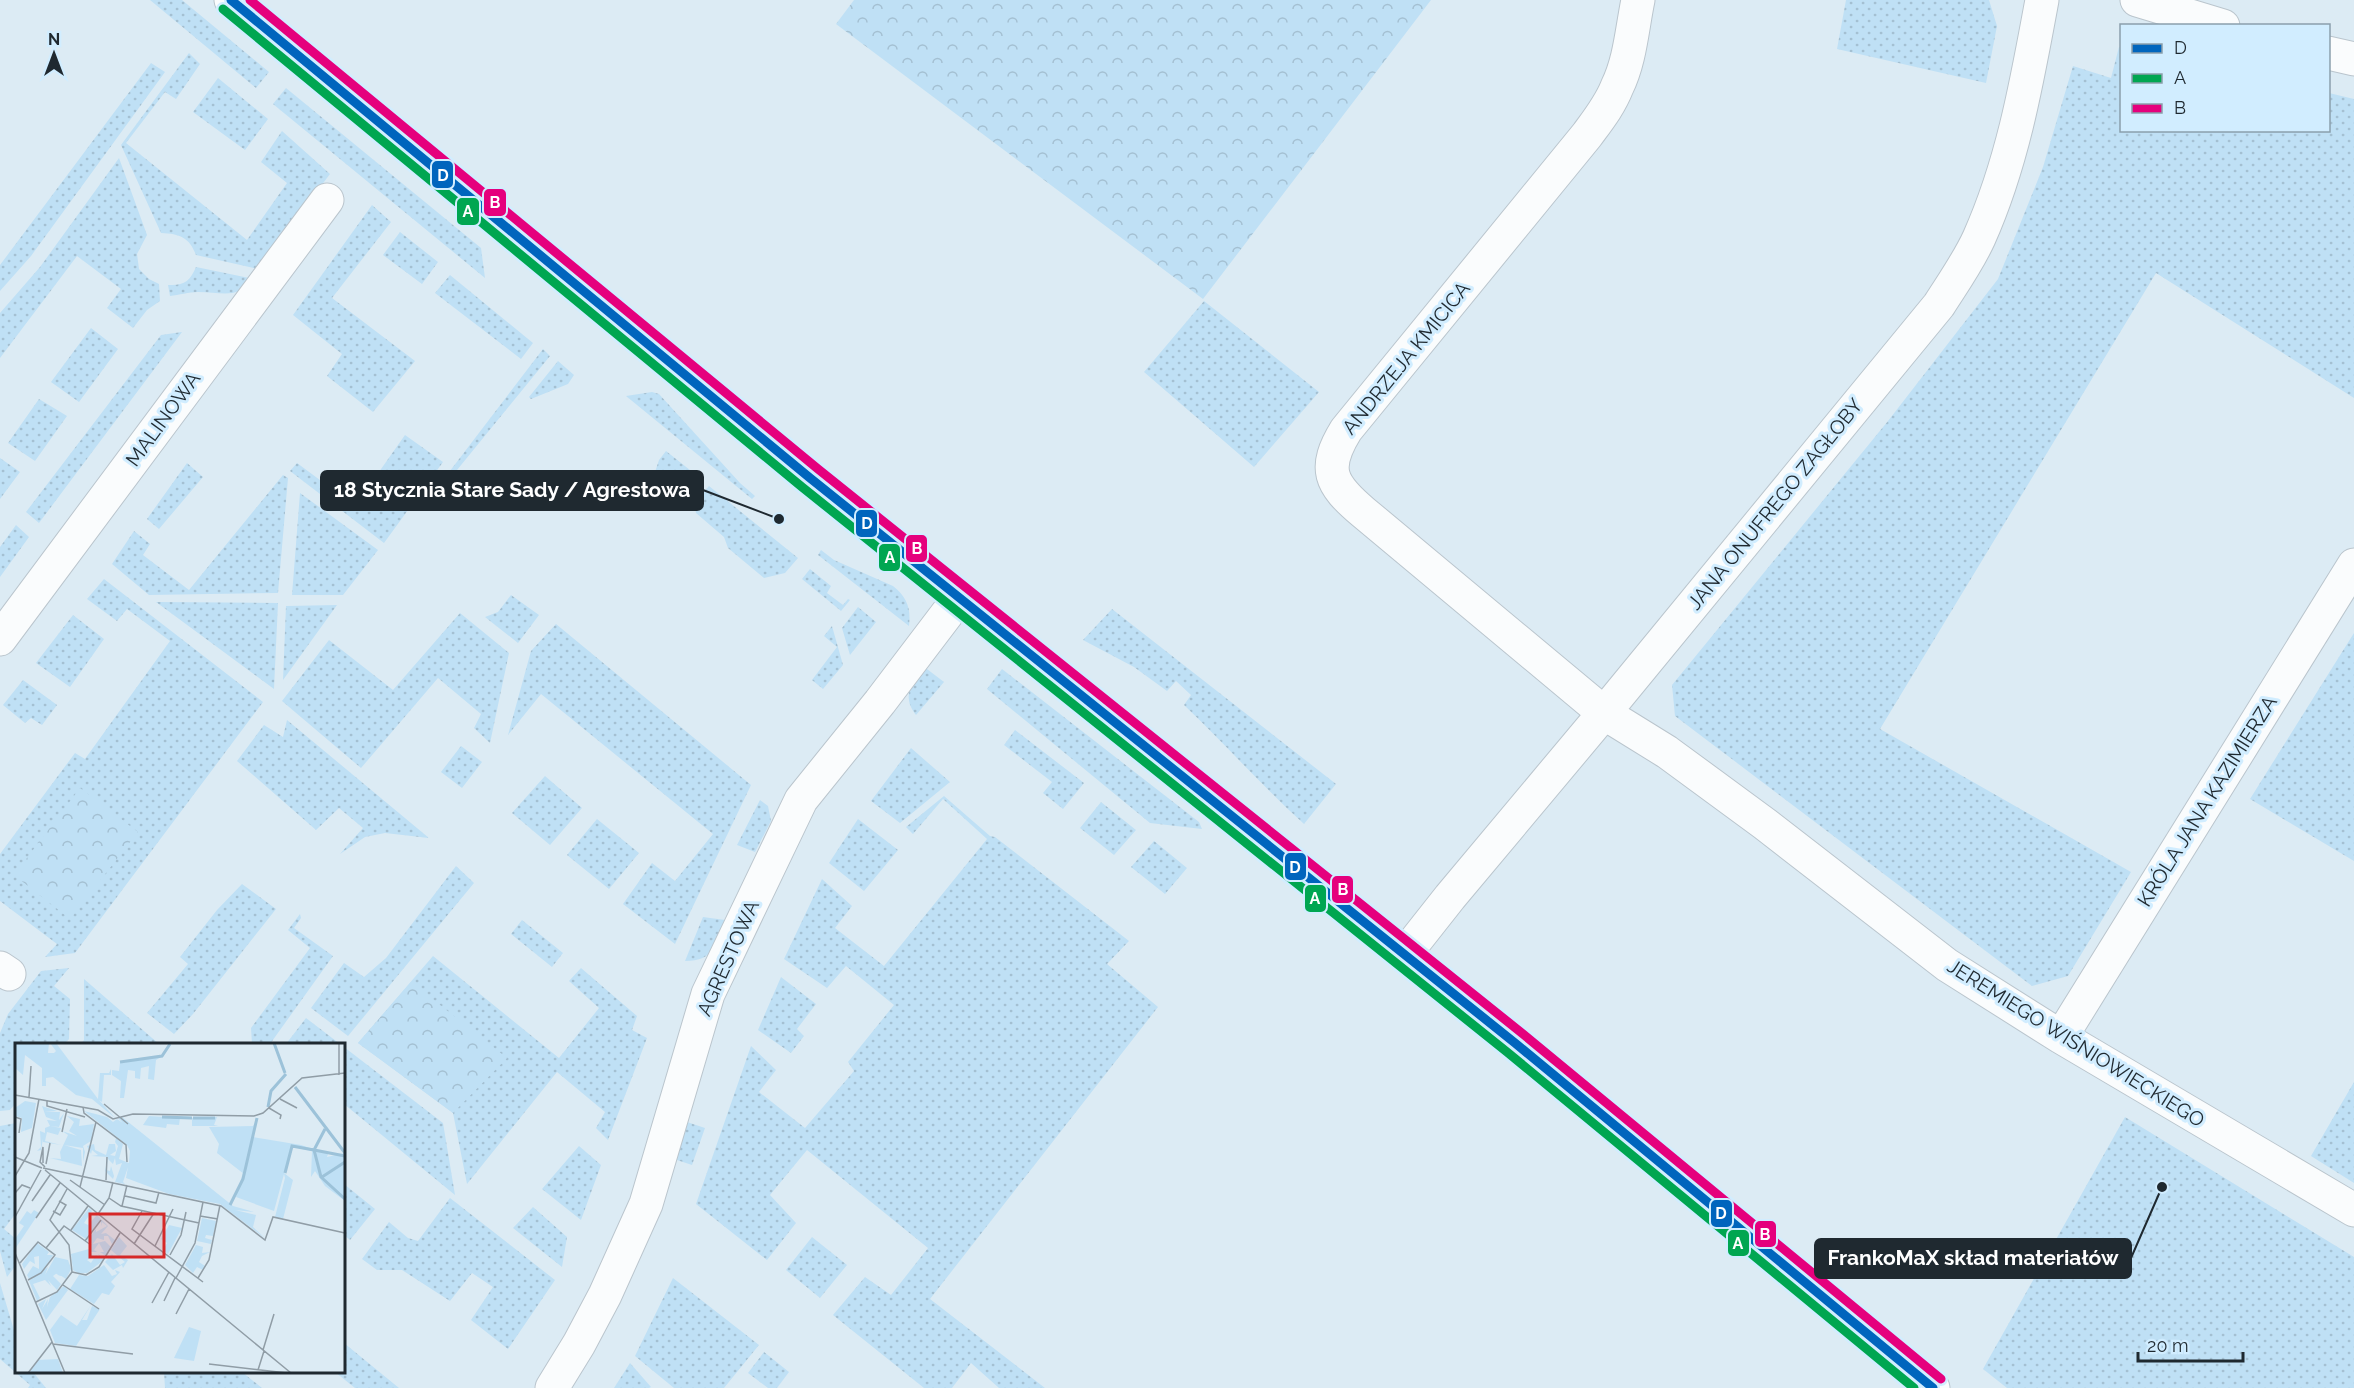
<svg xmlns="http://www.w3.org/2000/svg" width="2354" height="1388" font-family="Raleway,sans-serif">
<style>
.grass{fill:url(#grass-dots)}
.forest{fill:url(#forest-crowns)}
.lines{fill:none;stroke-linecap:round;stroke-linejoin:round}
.street-casing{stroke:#bac5cd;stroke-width:35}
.secondary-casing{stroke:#bac5cd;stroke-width:35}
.street{stroke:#fafcfd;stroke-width:33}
.secondary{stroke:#fafcfd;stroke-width:33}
.bus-1-casing{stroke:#d1edff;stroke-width:14}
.bus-2-casing{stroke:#d1edff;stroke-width:14}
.bus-3-casing{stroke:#d1edff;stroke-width:14}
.bus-1{stroke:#0065bd;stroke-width:9}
.bus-2{stroke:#00a651;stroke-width:9}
.bus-3{stroke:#e5007d;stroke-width:9}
.labels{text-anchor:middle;stroke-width:6;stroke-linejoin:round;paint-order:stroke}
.street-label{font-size:20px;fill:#1f2930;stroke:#d1edff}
.inset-river{fill:none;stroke:#9cc2d9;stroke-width:3}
.inset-road{fill:none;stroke:#909da6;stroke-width:1.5}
.view{fill:#d62828;fill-opacity:0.15;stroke:#d62828;stroke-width:3}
.inset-edge{fill:none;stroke:#1f2930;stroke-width:3}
.leader{fill:none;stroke:#1f2930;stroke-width:2}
.callout-dot{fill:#1f2930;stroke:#d1edff;stroke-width:2}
.callout{fill:#1f2930;stroke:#1f2930;stroke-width:2}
.callout-label{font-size:21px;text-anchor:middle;font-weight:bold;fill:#fff}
.line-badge{stroke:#d1edff;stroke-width:2}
.badge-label{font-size:16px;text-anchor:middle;font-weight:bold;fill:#fff}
</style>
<defs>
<pattern id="grass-dots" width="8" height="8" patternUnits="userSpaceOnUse" patternTransform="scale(1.5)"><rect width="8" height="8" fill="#bfe0f5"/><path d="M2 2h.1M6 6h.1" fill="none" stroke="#a4c0d2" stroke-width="1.8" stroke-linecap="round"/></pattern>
<pattern id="forest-crowns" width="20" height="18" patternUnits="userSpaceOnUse" patternTransform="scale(1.5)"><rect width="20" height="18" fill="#bfe0f5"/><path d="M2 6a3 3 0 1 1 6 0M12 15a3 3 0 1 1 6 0" fill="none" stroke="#a4c0d2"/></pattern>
</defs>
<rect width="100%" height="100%" fill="#dcebf4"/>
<path class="grass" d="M 150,0 L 182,0 L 269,72 L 256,88 Z
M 1846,0 L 1989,0 L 1997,26 L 1986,83 L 1837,49 Z
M 2119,47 L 2122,47 L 2122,130 L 2328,130 L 2329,93 L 2354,99 L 2354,398 L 2156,273 L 1880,729 L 2131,872 L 2068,976 L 2032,986 L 1675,716 L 1672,685 L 1888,421 L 1998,279 L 2043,167 L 2073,66 L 2111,78 Z
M 189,53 L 200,64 L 176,99 L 165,92 L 126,143 L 247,240 L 287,183 L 261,162 L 282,131 L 330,174 L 258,269 L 196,255 C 189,237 180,234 161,233 L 121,145 Z
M 151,63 L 165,72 L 31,256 L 0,291 L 0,265 Z
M 218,78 L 268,119 L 245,150 L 193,112 Z
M 286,88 L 481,248 L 485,278 L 273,104 Z
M 119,158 L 147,235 L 137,254 L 139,269 L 149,279 L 159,284 L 160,301 L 147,310 L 133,328 L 107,308 L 121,289 L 77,256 L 0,358 L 0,313 L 40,267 Z
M 372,205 L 391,222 L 332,298 L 415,361 L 373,412 L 327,376 L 342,354 L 293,315 Z
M 400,232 L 438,262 L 422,284 L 383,255 Z
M 196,267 L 254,279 C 237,300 222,292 198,292 C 189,292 179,295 170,296 L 168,285 C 184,286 190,281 196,267 Z
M 450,275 L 533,343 L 521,359 L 435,293 Z
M 1204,301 L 1319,392 L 1254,467 L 1144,372 Z
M 91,328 L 118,349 L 79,402 L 51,382 Z
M 182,332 L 39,523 L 26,512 L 161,335 Z
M 543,349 L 550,356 L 444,486 L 440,484 Z
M 558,361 L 574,375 L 568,384 L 531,399 L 529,397 Z
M 652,392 L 659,394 L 740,483 L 755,496 L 752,499 L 626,396 Z
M 39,399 L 67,416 L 35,461 L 8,443 Z
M 405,435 L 443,462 L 384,543 L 290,471 L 297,463 L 355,506 Z
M 666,451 L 700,478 L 685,496 L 677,498 L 653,478 L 659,460 Z
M 0,458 L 20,472 L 0,499 Z
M 187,463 L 203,477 L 159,529 L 147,519 Z
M 283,475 L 288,478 L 278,593 L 149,595 L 112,564 L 134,531 L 150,544 L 143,555 L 189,590 Z
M 709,486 L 798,558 L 785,573 L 764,578 L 728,548 L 724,537 L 696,513 L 694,503 Z
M 300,493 L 378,550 L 343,595 L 292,595 Z
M 16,525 L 29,537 L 0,577 L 0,547 Z
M 821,550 L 834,560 L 893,586 C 907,597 911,608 909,626 L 818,555 Z
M 810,569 L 831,586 L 827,593 L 843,605 L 848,599 L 850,600 L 841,611 L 802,579 Z
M 104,579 L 263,702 L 75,953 L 45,957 L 57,944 L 0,901 L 0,854 L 75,753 L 85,759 L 170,641 L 127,609 L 117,621 L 87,599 Z
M 511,595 L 539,615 L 518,643 L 485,617 L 498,612 Z
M 156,602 L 278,603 L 274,689 Z
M 337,605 L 283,680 L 286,606 Z
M 858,607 L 876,622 L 850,655 L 842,628 Z
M 1112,609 L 1336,784 L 1304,824 C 1262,786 1225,744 1184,705 L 1191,695 L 1176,681 L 1167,691 L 1134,667 L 1083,640 Z
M 460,613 L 509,653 L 490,743 L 474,728 L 481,714 L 438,678 L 361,768 L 282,701 L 329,640 L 393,690 Z
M 73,615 L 104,639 L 70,687 L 36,663 Z
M 556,624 L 751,785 L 675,944 L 623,904 L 652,863 L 675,881 L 713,834 L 541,694 L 508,735 L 531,651 Z
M 832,626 L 843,665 L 823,689 L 812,680 L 837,647 L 824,636 Z
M 2354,633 L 2354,861 L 2250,799 Z
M 923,666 L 944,682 L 916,715 C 901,696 912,683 923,666 Z
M 1002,669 L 1199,822 L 1202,829 L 1150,823 L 987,689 Z
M 23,680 L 57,705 L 42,725 L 31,718 L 25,723 L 3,705 Z
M 287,720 L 429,838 L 385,833 L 365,837 L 340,854 L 363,828 L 339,808 L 316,830 L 237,761 L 264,725 L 283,737 Z
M 1015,730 L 1084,783 L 1063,809 L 1043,793 L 1052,782 L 1004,745 Z
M 461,746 L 482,762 L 462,788 L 441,772 Z
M 911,748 L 950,782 L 900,823 L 871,801 Z
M 545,776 L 582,808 L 550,845 L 512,813 Z
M 944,796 L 990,836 L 995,837 L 1129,941 L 1107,964 L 1158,1007 L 930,1299 L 1045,1388 L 999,1388 L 971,1363 L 952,1388 L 924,1388 L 833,1315 L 865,1277 L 891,1295 L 928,1248 L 807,1150 L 770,1195 L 796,1223 L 767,1260 L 696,1204 L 751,1046 L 776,1070 L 759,1092 L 805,1128 L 854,1071 L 848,1062 L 894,1005 L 846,966 L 827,988 L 784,959 L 822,879 L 852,906 L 835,928 L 884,966 L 987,839 L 943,799 L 913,834 L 906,827 Z
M 760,800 L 768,806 L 771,821 L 755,852 L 737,845 Z
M 1101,802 L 1136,830 L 1114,855 L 1080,828 Z
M 597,819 L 639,853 L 609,889 L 567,855 Z
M 858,819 L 898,850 L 864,891 L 829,863 Z
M 1154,841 L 1187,868 L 1165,894 L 1131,867 Z
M 456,866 L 474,883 L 348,1036 L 311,1008 L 344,963 L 364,977 L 386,958 Z
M 242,884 L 276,909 L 193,1014 L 174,1034 L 147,1013 L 188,964 L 180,957 L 217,910 Z
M 300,914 L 301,918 L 294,928 L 333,956 L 270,1044 L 252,1044 L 251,1028 L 310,948 L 288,930 Z
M 703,917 L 725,920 C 716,944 715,961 685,961 Z
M 522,920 L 563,953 L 552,967 L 511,934 Z
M 433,956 L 559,1058 L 599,1008 L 569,981 L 581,968 L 637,1016 L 632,1030 L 647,1038 L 608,1140 L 596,1128 L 605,1112 L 557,1072 L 467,1184 L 453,1113 L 358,1043 Z
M 69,968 L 54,986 L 70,999 L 69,1039 L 64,1044 L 16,1044 L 16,1103 L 10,1110 L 0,1111 L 0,1033 L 8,1014 L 41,971 Z
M 781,977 L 816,1004 L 797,1029 L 804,1036 L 791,1053 L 758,1030 Z
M 84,979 L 159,1044 L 81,1044 L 84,1040 Z
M 306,1018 L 340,1044 L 286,1044 Z
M 344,1047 L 443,1123 L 455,1195 L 344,1104 Z
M 2354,1082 L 2354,1183 L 2311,1156 Z
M 2125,1117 L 2354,1257 L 2354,1388 L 2007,1388 L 1983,1369 Z
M 687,1122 L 705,1128 L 692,1165 L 671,1158 Z
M 16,1123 L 16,1213 L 4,1229 L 16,1239 L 16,1265 L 7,1277 L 0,1251 L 0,1126 Z
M 579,1146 L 601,1165 L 581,1220 L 542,1189 Z
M 344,1184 L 375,1209 L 350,1240 L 344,1235 Z
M 450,1198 L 555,1280 L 508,1349 L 471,1320 L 493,1287 L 472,1273 L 450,1301 L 402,1270 L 377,1270 L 362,1259 L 389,1222 L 408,1238 L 418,1241 Z
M 533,1207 L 567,1237 L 562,1267 L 513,1228 Z
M 812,1237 L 847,1265 L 820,1298 L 786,1270 Z
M 673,1278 L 759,1345 L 724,1388 L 674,1388 L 635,1356 Z
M 0,1283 L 16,1337 L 16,1372 L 33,1372 L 46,1388 L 28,1388 L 30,1385 L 0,1359 Z
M 344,1343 L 399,1388 L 355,1388 L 335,1372 L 344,1372 Z
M 764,1352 L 789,1372 L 777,1388 L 768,1388 L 748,1373 Z
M 630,1363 L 651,1387 L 649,1388 L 614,1388 Z
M 164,1372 L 242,1372 L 262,1388 L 165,1388 Z"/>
<path class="forest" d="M 854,0 L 1431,0 L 1203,299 L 836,24 Z
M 80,788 L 138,832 L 70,919 L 14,875 Z
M 411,982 L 507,1058 L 453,1113 L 358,1043 Z"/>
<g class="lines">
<g class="street-casing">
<path id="street" d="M 1638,0 C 1632,29 1630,61 1617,87 C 1610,105 1598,120 1587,135 L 1346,430 C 1322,469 1330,484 1363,512 L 1604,713 L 1667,752 L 1765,824 L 1947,965 L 2061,1037 L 2354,1210
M 2137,0 L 2223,26
M 2328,53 L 2354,59
M 0,639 L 327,200
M 1405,954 L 1450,897 L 1604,713 L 1939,305 C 1953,283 1968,262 1979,238 C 2013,162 2027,81 2042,0
M 0,968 L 9,974
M 2061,1037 L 2354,565
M 552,1388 L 579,1344 L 605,1295 L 646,1204 L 708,994 L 801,800 L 880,702 L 959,598"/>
</g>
<g class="secondary-casing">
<path id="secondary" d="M 231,0 L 810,478 L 1515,1043 L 1933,1388"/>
</g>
<use href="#street" class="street"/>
<use href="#secondary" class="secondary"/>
<g class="bus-1-casing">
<path id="bus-1" d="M 231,0 L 810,478 L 1515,1043 L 1933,1388"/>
</g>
<g class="bus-2-casing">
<path id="bus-2" d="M 223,9 L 802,487 L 1507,1052 L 1914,1388"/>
</g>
<g class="bus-3-casing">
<path id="bus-3" d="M 250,0 L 818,469 L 1523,1034 L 1941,1379"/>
</g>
<use href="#bus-1" class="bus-1"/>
<use href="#bus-2" class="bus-2"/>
<use href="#bus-3" class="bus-3"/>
</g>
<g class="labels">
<g class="street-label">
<text transform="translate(1406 358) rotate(-51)" y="7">ANDRZEJA KMICICA</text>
<text transform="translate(163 419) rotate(-54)" y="7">MALINOWA</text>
<text transform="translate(1775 504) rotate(-51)" y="7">JANA ONUFREGO ZAGŁOBY</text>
<text transform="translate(2207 801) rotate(-58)" y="7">KRÓLA JANA KAZIMIERZA</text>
<text transform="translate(728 958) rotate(-66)" y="7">AGRESTOWA</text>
<text transform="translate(2076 1043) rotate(32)" y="7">JEREMIEGO WIŚNIOWIECKIEGO</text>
</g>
</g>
<g transform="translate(15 1043)">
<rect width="330" height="330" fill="#dcebf4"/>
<path d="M 0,0 L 34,0 L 33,10 L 39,10 L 41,8 L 35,0 L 41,0 L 83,56 L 85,30 L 94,30 L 96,26 L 96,32 L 89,32 L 87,59 L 84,57 L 100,75 L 77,56 L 61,52 L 38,34 L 31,35 L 31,43 L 27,43 L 27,25 L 10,12 L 8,32 L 0,25 ZM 146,14 L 141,17 L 139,37 L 133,36 L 134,23 L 126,25 L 125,36 L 120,35 L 120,28 L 113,27 L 109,55 L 105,55 L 106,38 L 97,32 L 97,27 L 104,28 L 105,20 ZM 27,63 L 42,68 L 29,69 L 45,69 L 44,77 L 49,70 L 44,84 L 35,83 L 46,85 L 43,92 L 32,89 L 30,98 L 46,102 L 28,99 L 28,96 L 26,107 L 22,108 L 26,104 L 25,88 L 30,90 L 30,85 L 35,83 L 32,77 L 42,78 L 31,74 ZM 69,68 L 92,74 L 98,79 L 102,76 L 108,80 L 103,75 L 107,74 L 218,163 L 239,169 L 220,167 L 241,172 L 238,184 L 251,196 L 205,161 L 154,151 L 111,135 L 113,124 L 108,139 L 110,141 L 100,139 L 107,120 L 101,122 L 100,115 L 98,121 L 93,116 L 91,127 L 95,128 L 96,123 L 99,133 L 98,136 L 90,128 L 93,114 L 76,113 L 83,112 L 77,107 L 76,111 L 72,103 L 79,101 L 80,107 L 91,112 L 94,101 L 100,101 L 101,108 L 95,112 L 100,113 L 103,103 L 100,99 L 101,95 L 108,101 L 104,116 L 114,120 L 115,108 L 112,102 ZM 52,73 L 65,76 L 64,83 L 79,81 L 76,98 L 68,103 L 70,109 L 68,119 L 68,105 L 49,102 L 66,107 L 67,123 L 35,115 L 46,116 L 45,109 L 53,92 L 47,88 L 62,93 L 54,88 L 59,79 ZM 134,73 L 165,75 L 164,82 L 152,81 L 151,85 L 128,82 ZM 202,74 L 199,82 L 203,83 L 177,83 L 177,75 ZM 238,94 L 286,102 L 313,111 L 312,114 L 330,110 L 330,158 L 310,143 L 300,128 L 296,134 L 297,108 L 278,104 L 269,130 L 278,137 L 268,176 L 260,174 L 270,135 L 269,131 L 259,168 L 221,154 ZM 74,165 L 77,168 L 69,180 L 73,182 L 81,173 L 79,169 L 93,183 L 86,191 L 91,190 L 100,197 L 97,201 L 93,193 L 89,193 L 89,197 L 82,195 L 78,201 L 90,198 L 96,204 L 93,211 L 91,213 L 85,209 L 89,209 L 84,200 L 79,207 L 82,209 L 76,209 L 78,214 L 72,217 L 76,220 L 81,212 L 86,216 L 83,211 L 90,216 L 72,230 L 63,230 L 58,227 L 56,211 L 74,206 L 77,201 L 72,197 L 81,186 L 81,189 L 92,183 L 87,179 L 86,183 L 86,176 L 71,196 L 57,187 ZM 19,167 L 24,170 L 0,206 L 0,196 L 9,183 L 4,180 L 12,168 L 16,171 ZM 187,175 L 201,178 L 198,193 L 191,192 L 190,195 L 197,197 L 196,201 L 182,198 ZM 154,182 L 167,185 L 153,211 L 148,207 L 152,200 L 146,196 ZM 104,194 L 112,203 L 105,212 L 113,217 L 108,225 L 107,222 L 98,227 L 90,219 L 97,211 L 105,222 L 110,219 L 96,207 ZM 22,200 L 34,209 L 32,212 L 38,212 L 27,229 L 14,236 L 12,232 L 18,223 L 24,226 L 24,213 L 19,214 L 20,221 L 15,218 L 9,226 L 7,221 ZM 181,202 L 188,204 L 187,210 L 195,209 L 187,213 L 184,219 L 190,223 L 188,227 L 182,224 L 178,230 L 170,222 ZM 40,214 L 53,217 L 56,226 L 51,236 L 42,230 L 38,233 L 46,241 L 42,247 L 33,237 L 36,243 L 30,237 L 18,241 L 25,255 L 22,258 L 14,238 L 33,224 L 30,232 ZM 89,222 L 97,233 L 102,231 L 100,227 L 105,229 L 96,239 L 100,243 L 94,252 L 87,250 L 79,261 L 55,246 L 64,232 L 73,233 ZM 49,243 L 53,247 L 31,277 L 23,261 L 31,256 L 27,266 L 33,256 L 32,264 L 35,254 ZM 76,262 L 67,277 L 72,277 L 77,263 L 85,266 L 61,303 L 40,300 L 35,287 L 46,272 L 62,283 ZM 174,284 L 186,288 L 179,318 L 159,315 ZM 43,316 L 48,330 L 14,330 L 23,317 Z" fill="#bfe0f5"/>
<path d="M 10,58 L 21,60 L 17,85 L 6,89 L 7,75 L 0,73 L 0,65 ZM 243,75 L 235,104 L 229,131 L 202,110 L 204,101 L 194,84 L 238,83 ZM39 225a8 8 0 1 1 16 0a8 8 0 1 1-16 0Z" fill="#bfe0f5"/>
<path class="inset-river" d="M 259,0 L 270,30M 105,19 L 147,13 L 155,1M 280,44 L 330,110M 253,64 L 256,48 L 271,31M 147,74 L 177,75M 178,75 L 200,75M 330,113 L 299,107 L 306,134 L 330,156M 270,130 L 277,103 L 299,107 L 310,86M 307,134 L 330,119M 215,162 L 228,136 L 242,75"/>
<path class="inset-road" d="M 324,32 L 324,0M 0,52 L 83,67 L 98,76 L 118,71 L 239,73 L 248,70 L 287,35 L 330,30M 14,54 L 16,23M 265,56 L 282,65M 32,57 L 32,63 L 70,74M 89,61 L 113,81M 68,64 L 69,70 L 111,102 L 112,119M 254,65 L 266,72 L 265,76M 0,74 L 6,76 L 4,90M 47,89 L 52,66M 0,114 L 27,125M 28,120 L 28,104 L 25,119 L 30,124M 31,121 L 35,100M 28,125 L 206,163 L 250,197 L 258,174 L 330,190M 30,127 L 276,330M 0,133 L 14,110 L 24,56M 55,137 L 90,162M 91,137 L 92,114M 65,144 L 81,79M 0,150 L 7,142 L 15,145M 110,153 L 141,160 L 144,149M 94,155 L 106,163 L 184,180M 17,158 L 35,132M 107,163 L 112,142M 38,168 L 45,172 L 51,162 L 44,158M 127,168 L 117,186 L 188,239M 83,171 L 94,155 L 98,139M 185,173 L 203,176M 0,174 L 26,127M 21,175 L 45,140M 56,187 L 73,163M 70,198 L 86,177M 119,201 L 139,170M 140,203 L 158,166M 31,205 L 49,183 L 76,202M 0,210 L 50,330M 155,212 L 166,192 L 171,169M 5,220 L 23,199 L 40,212 L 26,230 L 13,237M 57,229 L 71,232 L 84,224 L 105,190M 161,235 L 180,200 L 188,159M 183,235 L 194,217 L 205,162M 48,242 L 84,266M 149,258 L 160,235M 21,259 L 42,249 L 57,229 L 54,202 L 35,177 L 52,146M 137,260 L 154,229M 161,271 L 174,246M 38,301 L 118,311M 248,307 L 259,271M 194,321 L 272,330M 243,327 L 249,308M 13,330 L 37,299"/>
<path class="view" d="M 75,171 L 149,171 L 149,214 L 75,214 Z"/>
<rect width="330" height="330" class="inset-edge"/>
</g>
<path class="leader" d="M779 519L703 490M2162 1187L2131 1258"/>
<g class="callout-dot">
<circle cx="779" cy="519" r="6"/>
<circle cx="2162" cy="1187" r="6"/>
</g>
<g class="callout">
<rect x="321" y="471" width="382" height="39" rx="6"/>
<rect x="1815" y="1239" width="316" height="39" rx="6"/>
</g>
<g class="callout-label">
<text x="512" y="497">18 Stycznia Stare Sady / Agrestowa</text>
<text x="1973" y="1265">FrankoMaX skład materiałów</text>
</g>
<g class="line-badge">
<rect x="431" y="160" width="23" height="29" rx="6" fill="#0065bd"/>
<rect x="483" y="188" width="24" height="29" rx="6" fill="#e5007d"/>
<rect x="456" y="197" width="24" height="29" rx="6" fill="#00a651"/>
<rect x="855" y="509" width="23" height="29" rx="6" fill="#0065bd"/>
<rect x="905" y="534" width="23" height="29" rx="6" fill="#e5007d"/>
<rect x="878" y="543" width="23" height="29" rx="6" fill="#00a651"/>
<rect x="1284" y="852" width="23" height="29" rx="6" fill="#0065bd"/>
<rect x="1331" y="875" width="23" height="29" rx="6" fill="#e5007d"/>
<rect x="1304" y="884" width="23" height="29" rx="6" fill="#00a651"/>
<rect x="1710" y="1199" width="23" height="29" rx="6" fill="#0065bd"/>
<rect x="1754" y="1220" width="23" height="28" rx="6" fill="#e5007d"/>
<rect x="1727" y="1229" width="23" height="28" rx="6" fill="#00a651"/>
</g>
<g class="badge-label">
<text x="443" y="181">D</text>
<text x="495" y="208">B</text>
<text x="468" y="217">A</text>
<text x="867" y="529">D</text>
<text x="917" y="554">B</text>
<text x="890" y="563">A</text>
<text x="1295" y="873">D</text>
<text x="1343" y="895">B</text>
<text x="1315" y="904">A</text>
<text x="1721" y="1219">D</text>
<text x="1765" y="1240">B</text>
<text x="1738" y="1249">A</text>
</g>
<rect x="2120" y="24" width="210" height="108" fill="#d1edff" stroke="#8a9fac" stroke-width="1.5"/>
<rect x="2132" y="44" width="30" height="9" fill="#0065bd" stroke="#8a9fac" stroke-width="1.5"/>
<text x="2174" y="54" font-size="18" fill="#1f2930">D</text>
<rect x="2132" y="74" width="30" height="9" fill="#00a651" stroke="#8a9fac" stroke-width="1.5"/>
<text x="2174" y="84" font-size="18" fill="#1f2930">A</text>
<rect x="2132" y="104" width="30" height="9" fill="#e5007d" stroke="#8a9fac" stroke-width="1.5"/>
<text x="2174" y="114" font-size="18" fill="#1f2930">B</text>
<g transform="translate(54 54)" stroke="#d1edff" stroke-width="4.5" paint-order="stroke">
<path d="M0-4.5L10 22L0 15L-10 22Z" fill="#1f2930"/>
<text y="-9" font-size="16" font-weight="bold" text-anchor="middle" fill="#1f2930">N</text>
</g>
<path d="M2138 1352v9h105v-9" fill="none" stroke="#1f2930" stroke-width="3"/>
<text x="2147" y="1352" font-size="18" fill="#1f2930" stroke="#d1edff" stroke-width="4.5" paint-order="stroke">20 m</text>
</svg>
